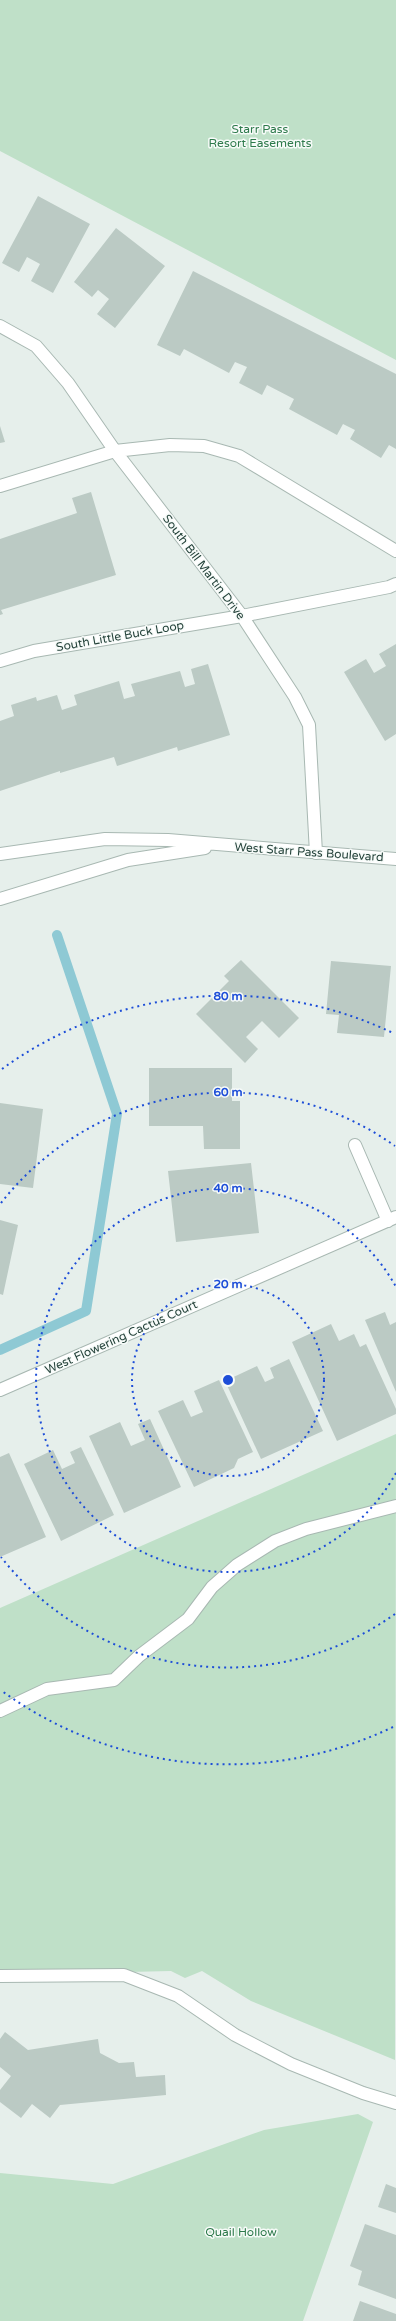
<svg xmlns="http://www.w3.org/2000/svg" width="396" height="2321" font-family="'Varela Round',sans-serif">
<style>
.green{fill:#bfe0c8}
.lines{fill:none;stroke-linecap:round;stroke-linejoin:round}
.stream{stroke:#8ec9d4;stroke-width:10}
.building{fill:#bbcac4}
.service-casing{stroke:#a8b8b2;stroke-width:14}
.minor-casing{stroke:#a8b8b2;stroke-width:14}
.tertiary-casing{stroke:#a8b8b2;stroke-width:14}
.service{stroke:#fff;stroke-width:12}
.minor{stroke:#fff;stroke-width:12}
.tertiary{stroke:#fff;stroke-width:12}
.ring{fill:none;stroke:#1d4ed8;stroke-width:2;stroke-dasharray:2 4}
.labels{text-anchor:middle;stroke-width:3;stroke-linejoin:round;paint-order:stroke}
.park-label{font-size:12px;fill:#2d7a4b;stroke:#f7fbf9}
.street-label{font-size:12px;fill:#24423a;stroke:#f7fbf9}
.centre{fill:#1d4ed8;stroke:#f7fbf9;stroke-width:2}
.ring-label{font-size:12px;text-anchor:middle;font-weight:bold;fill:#1d4ed8;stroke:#f7fbf9;stroke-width:3;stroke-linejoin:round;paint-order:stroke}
</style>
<rect width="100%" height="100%" fill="#e6efeb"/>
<path class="green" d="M 0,0 L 396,0 L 396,360 L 0,151 Z
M 396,1434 L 395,2060 L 251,2001 L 202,1971 L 185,1978 L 171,1971 L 0,1975 L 0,1608 Z
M 358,2114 L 373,2122 L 303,2321 L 0,2321 L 0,2173 L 113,2184 L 264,2130 Z"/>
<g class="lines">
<path class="stream" d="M 0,1350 L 86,1311 L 117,1114 L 57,935"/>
</g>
<path class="building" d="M 38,196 L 90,224 L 53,293 L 31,281 L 40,264 L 27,257 L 19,272 L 2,263 Z
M 116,228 L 165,266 L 115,328 L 97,314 L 109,299 L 98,290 L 92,297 L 74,282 Z
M 193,271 L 396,374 L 396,449 L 389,445 L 381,458 L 350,439 L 355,430 L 343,424 L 337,435 L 289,409 L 294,399 L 267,385 L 262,395 L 239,383 L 247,367 L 235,362 L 229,373 L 184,349 L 180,356 L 157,345 Z
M 0,426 L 5,442 L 0,443 Z
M 91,492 L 116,575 L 1,610 L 3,614 L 0,615 L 0,539 L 77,513 L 72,498 Z
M 396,644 L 396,734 L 385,741 L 344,672 L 366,659 L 374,673 L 386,666 L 379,654 Z
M 208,664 L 230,735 L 178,751 L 177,747 L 117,766 L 114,757 L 60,773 L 60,771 L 0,791 L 0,721 L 14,716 L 11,705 L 36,697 L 37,701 L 57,695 L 62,710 L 77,705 L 74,695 L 119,681 L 124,699 L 135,696 L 131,684 L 180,671 L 185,687 L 195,684 L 191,669 Z
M 241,960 L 299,1018 L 279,1038 L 262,1021 L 246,1037 L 258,1049 L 245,1063 L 196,1014 L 229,981 L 224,976 Z
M 331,961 L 391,966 L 384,1037 L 337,1033 L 339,1015 L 326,1014 Z
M 149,1068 L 232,1068 L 232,1101 L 240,1101 L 240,1149 L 204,1149 L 203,1126 L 149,1126 Z
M 0,1103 L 43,1109 L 33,1188 L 0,1184 Z
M 251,1163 L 259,1233 L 176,1242 L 168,1171 Z
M 0,1220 L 18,1225 L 3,1295 L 0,1294 Z
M 385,1312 L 390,1325 L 396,1322 L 396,1392 L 365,1320 Z
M 331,1324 L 339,1341 L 354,1334 L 360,1347 L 366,1344 L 396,1409 L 396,1414 L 337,1441 L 292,1342 Z
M 289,1359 L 323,1431 L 261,1459 L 225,1381 L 257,1366 L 265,1382 L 274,1378 L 270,1368 Z
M 219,1380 L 253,1452 L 238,1459 L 234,1468 L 194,1487 L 158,1411 L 183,1400 L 191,1417 L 203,1412 L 194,1391 Z
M 150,1419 L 181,1487 L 124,1513 L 89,1436 L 120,1422 L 131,1446 L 145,1440 L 138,1424 Z
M 81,1447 L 114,1515 L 61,1541 L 24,1464 L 53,1450 L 62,1469 L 75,1463 L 70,1452 Z
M 9,1453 L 46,1537 L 0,1557 L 0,1457 Z
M 5,2032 L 28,2050 L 98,2039 L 100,2053 L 119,2063 L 134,2062 L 136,2077 L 165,2075 L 166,2095 L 60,2105 L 50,2118 L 32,2104 L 21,2118 L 0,2102 L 0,2090 L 11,2076 L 0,2067 L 0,2039 Z
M 386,2184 L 396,2188 L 396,2213 L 378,2207 Z
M 365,2224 L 396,2235 L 396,2299 L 358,2285 L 362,2271 L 350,2266 Z
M 360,2301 L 396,2314 L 396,2321 L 353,2321 Z"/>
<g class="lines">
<g class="service-casing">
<path id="service" d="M 0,1711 L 47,1689 L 114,1680 L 139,1656 L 188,1619 L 212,1587 L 237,1565 L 275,1541 L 306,1529 L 396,1506"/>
</g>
<g class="minor-casing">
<path id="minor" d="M 0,326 L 36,346 L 68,383 L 115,451 L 242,616 L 295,697 L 309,725 L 316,853
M 0,486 L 115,451 L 170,445 L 204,446 L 239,456 L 396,551
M 0,661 L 34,651 L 242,616 L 389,587 L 396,584
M 355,1145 L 388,1221
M 0,1390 L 396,1217
M 0,1976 L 124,1975 L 178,1996 L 235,2035 L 291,2064 L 363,2093 L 396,2103"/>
</g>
<g class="tertiary-casing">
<path id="tertiary" d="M 0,854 L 105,839 L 168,840 L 396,859
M 0,899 L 128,860 L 205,848"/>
</g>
<use href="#service" class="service"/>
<use href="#minor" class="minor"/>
<use href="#tertiary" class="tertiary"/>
</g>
<g class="ring">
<circle cx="228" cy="1380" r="96"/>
<path d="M396 1473A192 192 0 1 1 396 1287"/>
<path d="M395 1614A288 288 0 0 1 1 1557M1 1203A288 288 0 0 1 395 1146"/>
<path d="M393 1727A384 384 0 0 1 2 1691M2 1069A384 384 0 0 1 393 1033"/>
</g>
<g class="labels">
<g class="park-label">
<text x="260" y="133">Starr Pass<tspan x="260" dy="14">Resort Easements</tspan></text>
<text x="241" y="2236">Quail Hollow</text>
</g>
<g class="street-label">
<text transform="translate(204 567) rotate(53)" y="4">South Bill Martin Drive</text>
<text transform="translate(120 636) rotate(-10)" y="4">South Little Buck Loop</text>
<text transform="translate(309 852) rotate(4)" y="4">West Starr Pass Boulevard</text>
<text transform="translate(121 1337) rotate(-24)" y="4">West Flowering Cactus Court</text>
</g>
</g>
<circle cx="228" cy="1380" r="6" class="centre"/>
<g class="ring-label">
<text x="228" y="1000">80 m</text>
<text x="228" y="1096">60 m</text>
<text x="228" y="1192">40 m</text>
<text x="228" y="1288">20 m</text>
</g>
</svg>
